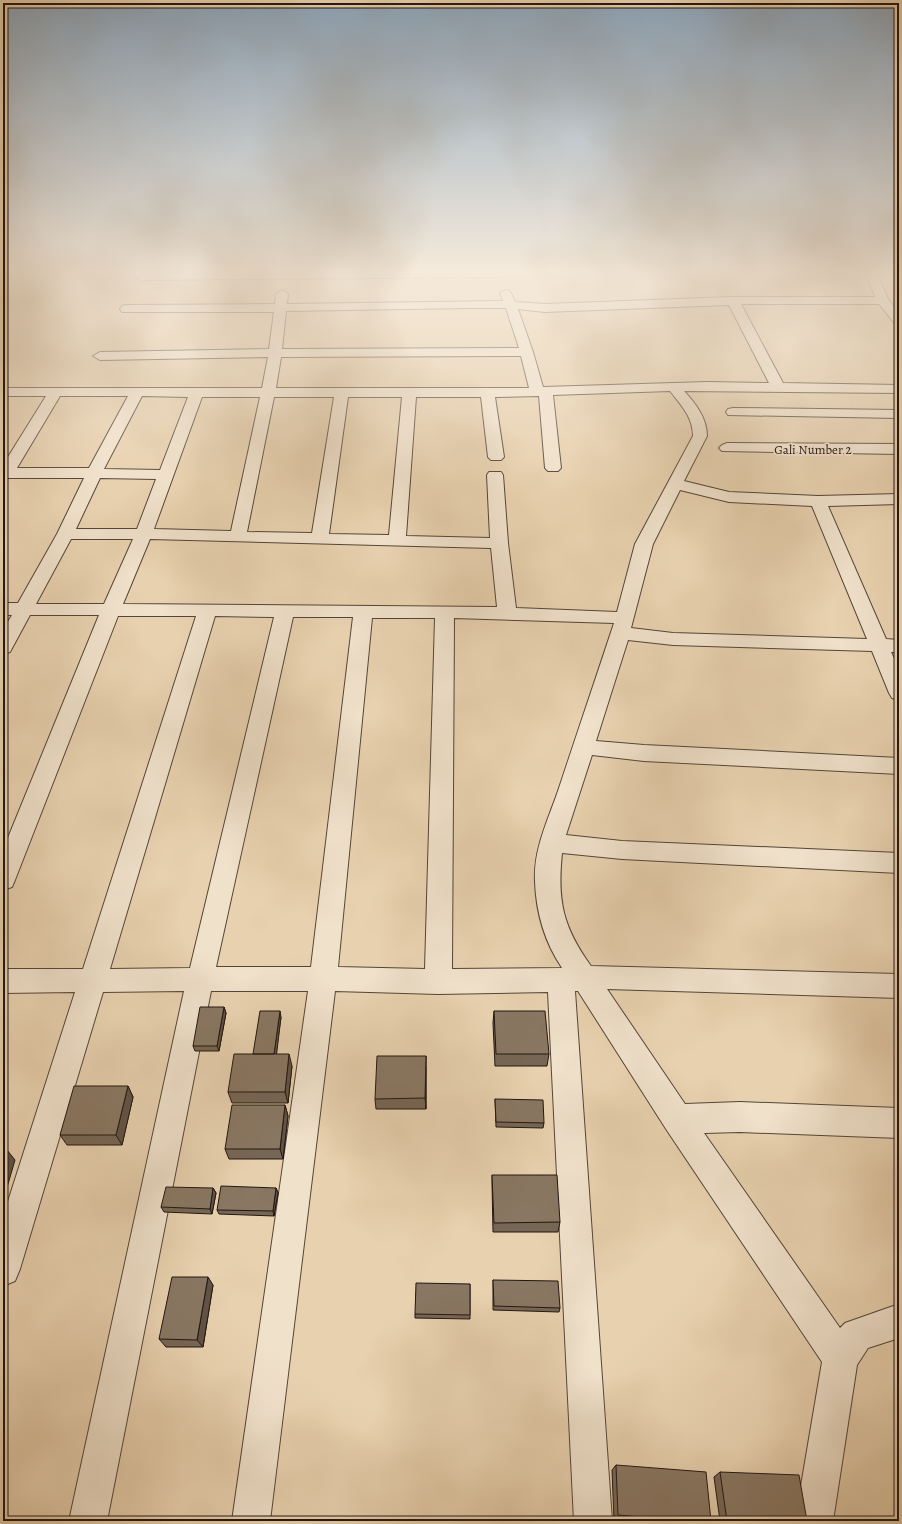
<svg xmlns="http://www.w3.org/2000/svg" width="902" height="1524" font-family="Alegreya,serif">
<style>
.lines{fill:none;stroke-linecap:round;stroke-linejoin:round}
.street-casing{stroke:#544538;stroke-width:2}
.street{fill:#f0e1cb;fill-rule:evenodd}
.wall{fill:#766655;stroke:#221611}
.shaded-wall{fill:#605345;stroke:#221611}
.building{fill:#897763;stroke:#221611}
.labels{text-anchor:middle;stroke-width:3.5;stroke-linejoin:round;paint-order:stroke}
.far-street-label{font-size:13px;fill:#221611;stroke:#f0e1cb}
</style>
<rect width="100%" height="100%" fill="#e8d1af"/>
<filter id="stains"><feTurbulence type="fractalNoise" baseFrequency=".005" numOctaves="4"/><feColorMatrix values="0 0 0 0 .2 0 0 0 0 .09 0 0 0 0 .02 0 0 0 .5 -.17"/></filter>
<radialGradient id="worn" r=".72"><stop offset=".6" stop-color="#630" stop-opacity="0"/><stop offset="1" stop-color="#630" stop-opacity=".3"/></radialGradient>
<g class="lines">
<g class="street-casing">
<path id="street" d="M 422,271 L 502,271 L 505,274 L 499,277 L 142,280 L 136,277 L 142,274 Z
M 865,271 L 876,271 L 888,299 L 899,313 L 899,325 L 895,324 L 879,304 L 741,304 L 783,383 L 899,385 L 899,393 L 684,391 C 696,404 707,418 707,436 L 684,481 L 729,492 L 818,496 L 899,494 L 899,504 L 828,506 L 886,639 L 899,640 L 899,652 L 891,652 L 899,669 L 899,700 L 892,698 L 889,693 L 872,651 L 673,645 L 628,640 L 596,741 L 644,745 L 899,758 L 899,774 L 644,761 L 592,755 L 566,835 L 622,841 L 899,853 L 899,873 L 622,859 L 562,853 C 557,901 563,927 591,966 L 899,974 L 899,998 L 607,989 L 685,1104 L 740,1102 L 899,1108 L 899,1138 L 740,1132 L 704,1133 L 840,1328 L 845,1323 L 899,1304 L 899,1338 L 868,1348 L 857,1365 L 833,1521 L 795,1521 L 822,1362 L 666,1129 L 578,991 L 575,991 L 612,1521 L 574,1521 L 548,992 L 438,994 L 335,991 L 270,1521 L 232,1521 L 308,991 L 211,991 L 107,1521 L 69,1521 L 184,991 L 103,992 L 20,1269 L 15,1281 L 3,1286 L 3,1217 L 75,992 L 3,993 L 3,969 L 83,969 L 196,616 L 118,616 L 15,880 L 12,887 L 3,890 L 3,850 L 99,615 L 30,615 L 10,652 L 3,654 L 3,630 L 12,615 L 3,615 L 3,603 L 18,603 L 57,534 L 84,478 L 3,478 L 3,465 L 46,396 L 3,396 L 3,388 L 262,388 L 268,357 L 100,360 L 93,356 L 100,352 L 269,349 L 274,312 L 122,312 L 120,309 L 122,306 L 126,305 L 275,304 L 276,294 L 282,290 L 288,294 L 287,304 L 503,301 L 500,293 L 506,290 L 510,291 L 515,302 L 545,304 L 733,297 L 875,297 ZM 729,305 L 769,383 L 707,382 L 543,387 L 533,352 L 518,309 L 545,312 ZM 468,308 L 506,308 L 519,348 L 282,349 L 286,311 ZM 521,356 L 529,388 L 276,388 L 281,357 ZM 670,391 C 681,405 693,417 693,436 L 635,544 L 617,612 L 516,608 L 508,543 L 503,475 L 501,472 L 489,472 L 487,475 L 490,538 L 406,536 L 416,397 L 481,397 L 488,457 L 491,460 L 501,460 L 504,457 L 495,397 L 539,396 L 545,468 L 548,471 L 558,471 L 561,468 L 553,395 ZM 60,396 L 128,396 L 89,468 L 17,468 ZM 142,396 L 188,397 L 160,470 L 104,469 ZM 202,397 L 260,397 L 231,531 L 154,529 ZM 274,397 L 334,397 L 312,533 L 247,532 ZM 348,397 L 402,397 L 389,535 L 329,534 ZM 100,478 L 156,479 L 137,529 L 76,529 ZM 680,490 L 729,502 L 812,506 L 867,639 L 673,633 L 631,628 L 653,544 ZM 71,539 L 133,539 L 104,604 L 36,604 ZM 150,539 L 491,548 L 497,607 L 123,604 ZM 215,616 L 274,617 L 190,968 L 110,969 ZM 293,617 L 353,617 L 311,967 L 216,967 ZM 372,618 L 435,618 L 425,969 L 338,967 ZM 454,618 L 614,623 C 596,678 577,733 559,788 C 549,818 533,849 535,882 C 536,912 545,943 562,968 L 452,969 Z
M 880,271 L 899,271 L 899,275 L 885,274 Z
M 733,408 L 899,410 L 899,418 L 728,415 L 726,412 L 728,409 Z
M 727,443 L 899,444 L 899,454 L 722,451 L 719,448 L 722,445 Z"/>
</g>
<use href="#street" class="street"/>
</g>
<path class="wall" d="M 224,1007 L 226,1013 L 219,1051 L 195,1051 L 193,1046 Z
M 494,1011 L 549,1054 L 547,1066 L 495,1066 L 493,1023 Z
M 281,1017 L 276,1054 L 292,1066 L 288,1103 L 232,1103 L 228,1092 L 253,1054 Z
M 426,1067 L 426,1109 L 376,1109 L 375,1099 Z
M 128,1086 L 133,1097 L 122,1145 L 67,1145 L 60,1135 Z
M 495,1099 L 544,1123 L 543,1128 L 496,1127 Z
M 285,1105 L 288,1116 L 283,1159 L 229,1159 L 225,1149 Z
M 492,1175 L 560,1222 L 558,1232 L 493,1232 L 492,1184 Z
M 213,1188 L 216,1193 L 212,1214 L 164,1212 L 161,1207 Z
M 276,1188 L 278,1193 L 274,1216 L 219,1214 L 217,1210 Z
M 493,1280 L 560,1308 L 559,1312 L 493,1310 Z
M 470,1284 L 470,1319 L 415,1318 L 415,1314 Z
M 213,1285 L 203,1347 L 166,1347 L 159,1339 Z
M 616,1465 L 711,1521 L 632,1521 L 614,1520 L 612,1470 Z
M 720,1472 L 807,1521 L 720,1521 L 714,1477 Z"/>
<path class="shaded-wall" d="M 224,1007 L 226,1013 L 219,1051 L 217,1046 Z
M 280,1011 L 281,1017 L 276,1059 L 274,1054 Z
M 289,1054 L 292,1066 L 288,1103 L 285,1092 Z
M 426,1056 L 426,1109 L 425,1098 Z
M 128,1086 L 133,1097 L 122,1145 L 116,1135 Z
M 285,1105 L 288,1116 L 283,1159 L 280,1149 Z
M 7,1150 L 15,1160 L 3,1201 L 3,1163 Z
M 213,1188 L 216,1193 L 212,1214 L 210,1209 Z
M 276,1188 L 278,1193 L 274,1216 L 273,1211 Z
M 208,1277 L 213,1285 L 203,1347 L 197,1340 Z"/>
<path class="building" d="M 200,1007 L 224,1007 L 217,1046 L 193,1046 Z
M 260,1011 L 280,1011 L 274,1054 L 253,1054 Z
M 494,1011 L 545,1011 L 549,1054 L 496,1054 Z
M 234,1054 L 289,1054 L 285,1092 L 228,1092 Z
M 377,1056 L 426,1056 L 425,1098 L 375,1099 Z
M 74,1086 L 128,1086 L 116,1135 L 60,1135 Z
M 495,1099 L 543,1100 L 544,1123 L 496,1122 Z
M 232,1105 L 285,1105 L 280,1149 L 225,1149 Z
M 3,1150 L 7,1150 L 3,1163 Z
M 492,1175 L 557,1175 L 560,1222 L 494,1223 Z
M 221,1186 L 276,1188 L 273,1211 L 217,1210 Z
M 166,1187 L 213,1188 L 210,1209 L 161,1207 Z
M 172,1277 L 208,1277 L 197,1340 L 159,1339 Z
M 493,1280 L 558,1281 L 560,1308 L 494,1306 Z
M 416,1283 L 470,1284 L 470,1315 L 415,1314 Z
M 616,1465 L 706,1472 L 711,1521 L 688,1521 L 618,1515 Z
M 720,1472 L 799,1475 L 807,1521 L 727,1521 Z"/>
<linearGradient id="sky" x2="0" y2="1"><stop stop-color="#8da6bc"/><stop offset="0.56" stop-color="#f5eadb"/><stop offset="1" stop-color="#f5eadb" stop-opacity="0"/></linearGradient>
<rect width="902" height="485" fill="url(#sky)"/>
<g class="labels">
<g class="far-street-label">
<text x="813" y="454">Gali Number 2</text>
</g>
</g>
<rect width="902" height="1524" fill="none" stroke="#e8d1af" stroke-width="16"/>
<rect x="4" y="4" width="894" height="1516" fill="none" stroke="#221611" stroke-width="2"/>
<rect x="8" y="8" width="886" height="1508" fill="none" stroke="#221611"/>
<rect width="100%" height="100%" filter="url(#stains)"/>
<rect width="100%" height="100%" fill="url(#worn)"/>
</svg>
